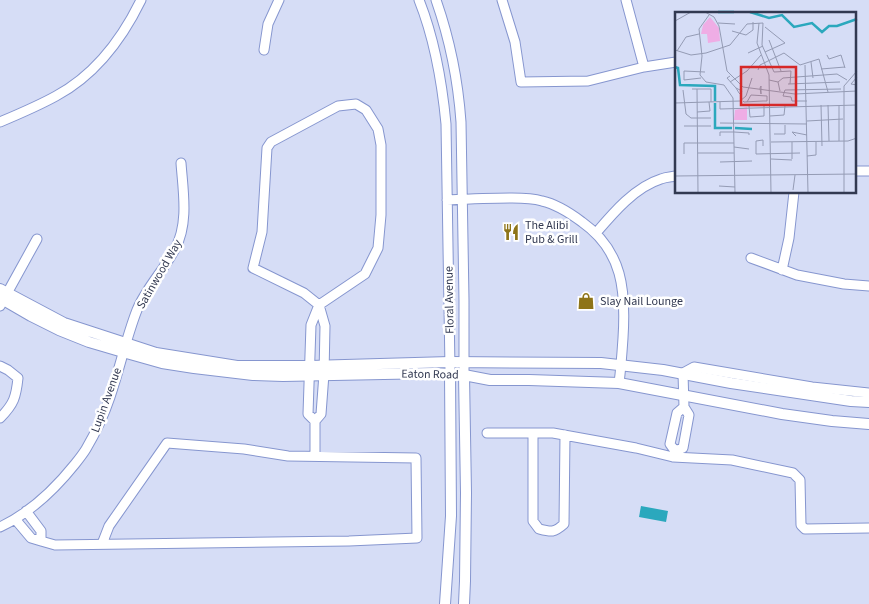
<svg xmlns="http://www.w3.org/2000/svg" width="869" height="604" font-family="'Source Sans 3',sans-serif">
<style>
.water{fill:#2ba8bd}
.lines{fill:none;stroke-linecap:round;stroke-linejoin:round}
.minor-casing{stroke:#8696cf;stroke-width:11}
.tertiary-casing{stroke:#8696cf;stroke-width:12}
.minor{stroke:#fff;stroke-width:9}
.tertiary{stroke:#fff;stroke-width:10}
.labels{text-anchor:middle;stroke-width:5;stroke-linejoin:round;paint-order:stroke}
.poi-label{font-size:12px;fill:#323951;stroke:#fff;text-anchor:start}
.street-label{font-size:12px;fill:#323951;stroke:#fff}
.inset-river{fill:none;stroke:#2ba8bd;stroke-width:2.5}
.inset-road{fill:none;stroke:#949bb4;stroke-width:1}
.view{fill:#d62828;fill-opacity:0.15;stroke:#d62828;stroke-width:2.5}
.inset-edge{fill:none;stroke:#323951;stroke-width:2.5}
</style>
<rect width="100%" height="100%" fill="#d6ddf6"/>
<path class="water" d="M 641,506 L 668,511 L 666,522 L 639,517 Z"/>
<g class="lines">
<g class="minor-casing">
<path id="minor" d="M 419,0 C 435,40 442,82 446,124 L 450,369
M 436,0 C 450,40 458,80 461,122 L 464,300 L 464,375
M 502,0 L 515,42 L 521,82 L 588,81 L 644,67 L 676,62
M 626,0 L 644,67
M 264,50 L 268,24 L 279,0
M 356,104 L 366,110 L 378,129 L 381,145 L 381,215 L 378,248 L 365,274 L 319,305 L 304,293 L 253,268 L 262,232 L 267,148 L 271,142 L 338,106 Z
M 0,122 C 19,114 38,106 56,96 C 95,75 122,39 141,0
M 855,171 L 869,171
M 447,200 C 468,199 490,198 512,198 C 522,198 532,198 542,201 C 556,204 570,213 582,222 C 623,251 626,291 623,338 C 622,353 621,368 619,383
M 596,233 C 613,213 635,187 661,179 C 666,177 671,177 676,176
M 751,258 L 797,275 L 844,284 L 869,286
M 782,270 L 789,238 L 794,192
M 319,305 L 325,326 L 324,374 L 321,414 L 315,421 L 308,414 L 311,325 Z
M 0,306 L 37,239
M 0,366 L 8,370 L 18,378 C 16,397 14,404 0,418
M 684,407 L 677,413 L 670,444 L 675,451 L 673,457 L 732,460 L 793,473 L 800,480 L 801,525 L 805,529 L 869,528
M 315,421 L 315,456
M 487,433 L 553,433 L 636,448 L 673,457
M 533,433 L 533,521 L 539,529 C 551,532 554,533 564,524 L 565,435
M 675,451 L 683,448 L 689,415 L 684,407 L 683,373 L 694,367 L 812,387 L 869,393
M 15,519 L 31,538 L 41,541 L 41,531 L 26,511
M 0,527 C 30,513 55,489 75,464 C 79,459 83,454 86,449 C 96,432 104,415 110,397 C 120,368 126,338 137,310 C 146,288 164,270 175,249 C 189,223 183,191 181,163
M 41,541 L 55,545 L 349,541 L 417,538 L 416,458 L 288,456 L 244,449 L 167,443 L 109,526 L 102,544"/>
</g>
<g class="tertiary-casing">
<path id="tertiary" d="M 0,289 L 64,323 L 156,353 L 237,366 L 310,366 L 450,362 L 601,363 L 663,370 L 731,383 L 851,401 L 869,402
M 0,298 L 31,316 L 59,330 L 89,342 L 123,352 L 162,363 L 194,368 L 253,375 L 283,376 L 434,373 L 464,375 L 490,380 L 529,380 L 619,383 L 782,414 L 832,421 L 869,424
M 464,375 L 466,493 L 465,581 L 464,604
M 445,604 L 451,516 L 450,373"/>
</g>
<use href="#minor" class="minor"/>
<use href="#tertiary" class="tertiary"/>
</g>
<defs>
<g id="restaurant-bare" transform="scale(1.35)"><path d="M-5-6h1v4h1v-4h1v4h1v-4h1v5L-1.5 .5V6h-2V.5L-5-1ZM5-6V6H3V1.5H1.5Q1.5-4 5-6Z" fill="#8e7418" stroke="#fff" stroke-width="2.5" paint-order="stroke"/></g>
<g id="shop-bare" transform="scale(1.35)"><path d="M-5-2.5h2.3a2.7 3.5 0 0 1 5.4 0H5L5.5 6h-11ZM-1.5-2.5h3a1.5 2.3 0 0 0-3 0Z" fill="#8e7418" stroke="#fff" stroke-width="2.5" paint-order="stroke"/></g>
</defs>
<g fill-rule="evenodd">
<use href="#restaurant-bare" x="511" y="232"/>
<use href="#shop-bare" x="586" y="301"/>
</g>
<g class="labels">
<g class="poi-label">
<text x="525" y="229">The Alibi<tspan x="525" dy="14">Pub &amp; Grill</tspan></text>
<text x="600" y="305">Slay Nail Lounge</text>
</g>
<g class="street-label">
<text transform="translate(159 274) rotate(-60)" y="4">Satinwood Way</text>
<text transform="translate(449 300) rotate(-91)" y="4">Floral Avenue</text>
<text transform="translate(430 374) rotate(1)" y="4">Eaton Road</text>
<text transform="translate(106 400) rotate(-70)" y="4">Lupin Avenue</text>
</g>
</g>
<g transform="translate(675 12)">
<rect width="181" height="181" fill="#d6ddf6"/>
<path d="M 35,5 L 44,16 L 45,29 L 33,31 L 32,22 L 26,22 L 28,13 ZM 72,95 L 72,108 L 59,108 L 60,98 Z" fill="#efade5"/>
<path class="inset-river" d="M 43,0 L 59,0M 75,0 L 94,6 L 107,3 L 119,15 L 137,11 L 147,20 L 154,14 L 162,14 L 182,7M 0,55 L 3,56 L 5,73 L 40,74 L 40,89M 40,91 L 40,116 L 57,116M 60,116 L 77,117"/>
<path class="inset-road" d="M 30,0 L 39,5 L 44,14 L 52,59 L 68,75 L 120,82 L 182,79M 34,3 L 24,17 L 27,44 L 25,63 L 31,70 L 49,73 L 58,86 L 60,181M 0,9 L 16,0M 43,11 L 60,12M 84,11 L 82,31 L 94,63 L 96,181M 90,15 L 110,31 L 90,40M 57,19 L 71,23 L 78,18 L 78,10M 94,28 L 106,59M 0,38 L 16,43 L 31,41 L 55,33 L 72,12 L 88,11 L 87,33 L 99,60 L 116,59 L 115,72M 2,39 L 11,25 L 24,22M 73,41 L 88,34M 152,43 L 154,47 L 166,43 L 170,56M 136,50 L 138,66M 130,53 L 133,181M 146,57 L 170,55M 83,58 L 85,53 L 109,41 L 125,53 L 144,47 L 153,80M 55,64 L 52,66 L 61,76M 182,65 L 176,72 L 182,73M 26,66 L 9,68 L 9,59 L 30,60M 94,68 L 103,70 L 105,79M 55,70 L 72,59 L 86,43M 103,70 L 108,66 L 162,62 L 172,68M 113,72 L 165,70M 86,74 L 86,82 L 85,76 ZM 61,76 L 67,79 L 65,82 L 64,81 ZM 17,77 L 36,77 L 36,90M 22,77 L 23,181M 8,78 L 11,102 L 16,106 L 36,106M 108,84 L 110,78 L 166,77M 108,84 L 116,85 L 117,89 L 132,89M 68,89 L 69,90 L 88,89 L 92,89 L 92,84 L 76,83 L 72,90M 45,90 L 45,97 L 182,93M 0,91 L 65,89 L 71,84 L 77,66M 146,93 L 147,134M 153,93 L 154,129M 164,93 L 164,129M 74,94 L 75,105 L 89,104 L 89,94M 22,100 L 35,99 L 34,90M 95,104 L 109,103 L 110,94M 132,109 L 168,107M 45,111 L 132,112M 9,114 L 36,114M 99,122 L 110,122 L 110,113M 45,124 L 45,120 L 59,120 L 74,121 L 74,123M 121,124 L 117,120 L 132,123M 96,130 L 173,129 L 182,126M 117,130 L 117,147M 88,134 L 88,128 L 81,129 L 81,142 L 125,141M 59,135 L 74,137M 23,141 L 59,141M 9,142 L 9,131 L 59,131M 132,144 L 141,143 L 141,130M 96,147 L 117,148M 45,150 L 77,149M 0,164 L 182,162M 44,174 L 60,175M 118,178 L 120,163M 169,181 L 169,74 L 182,59"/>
<path class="view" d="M 66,55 L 121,55 L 121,93 L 66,93 Z"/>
<rect width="181" height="181" class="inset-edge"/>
</g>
</svg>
